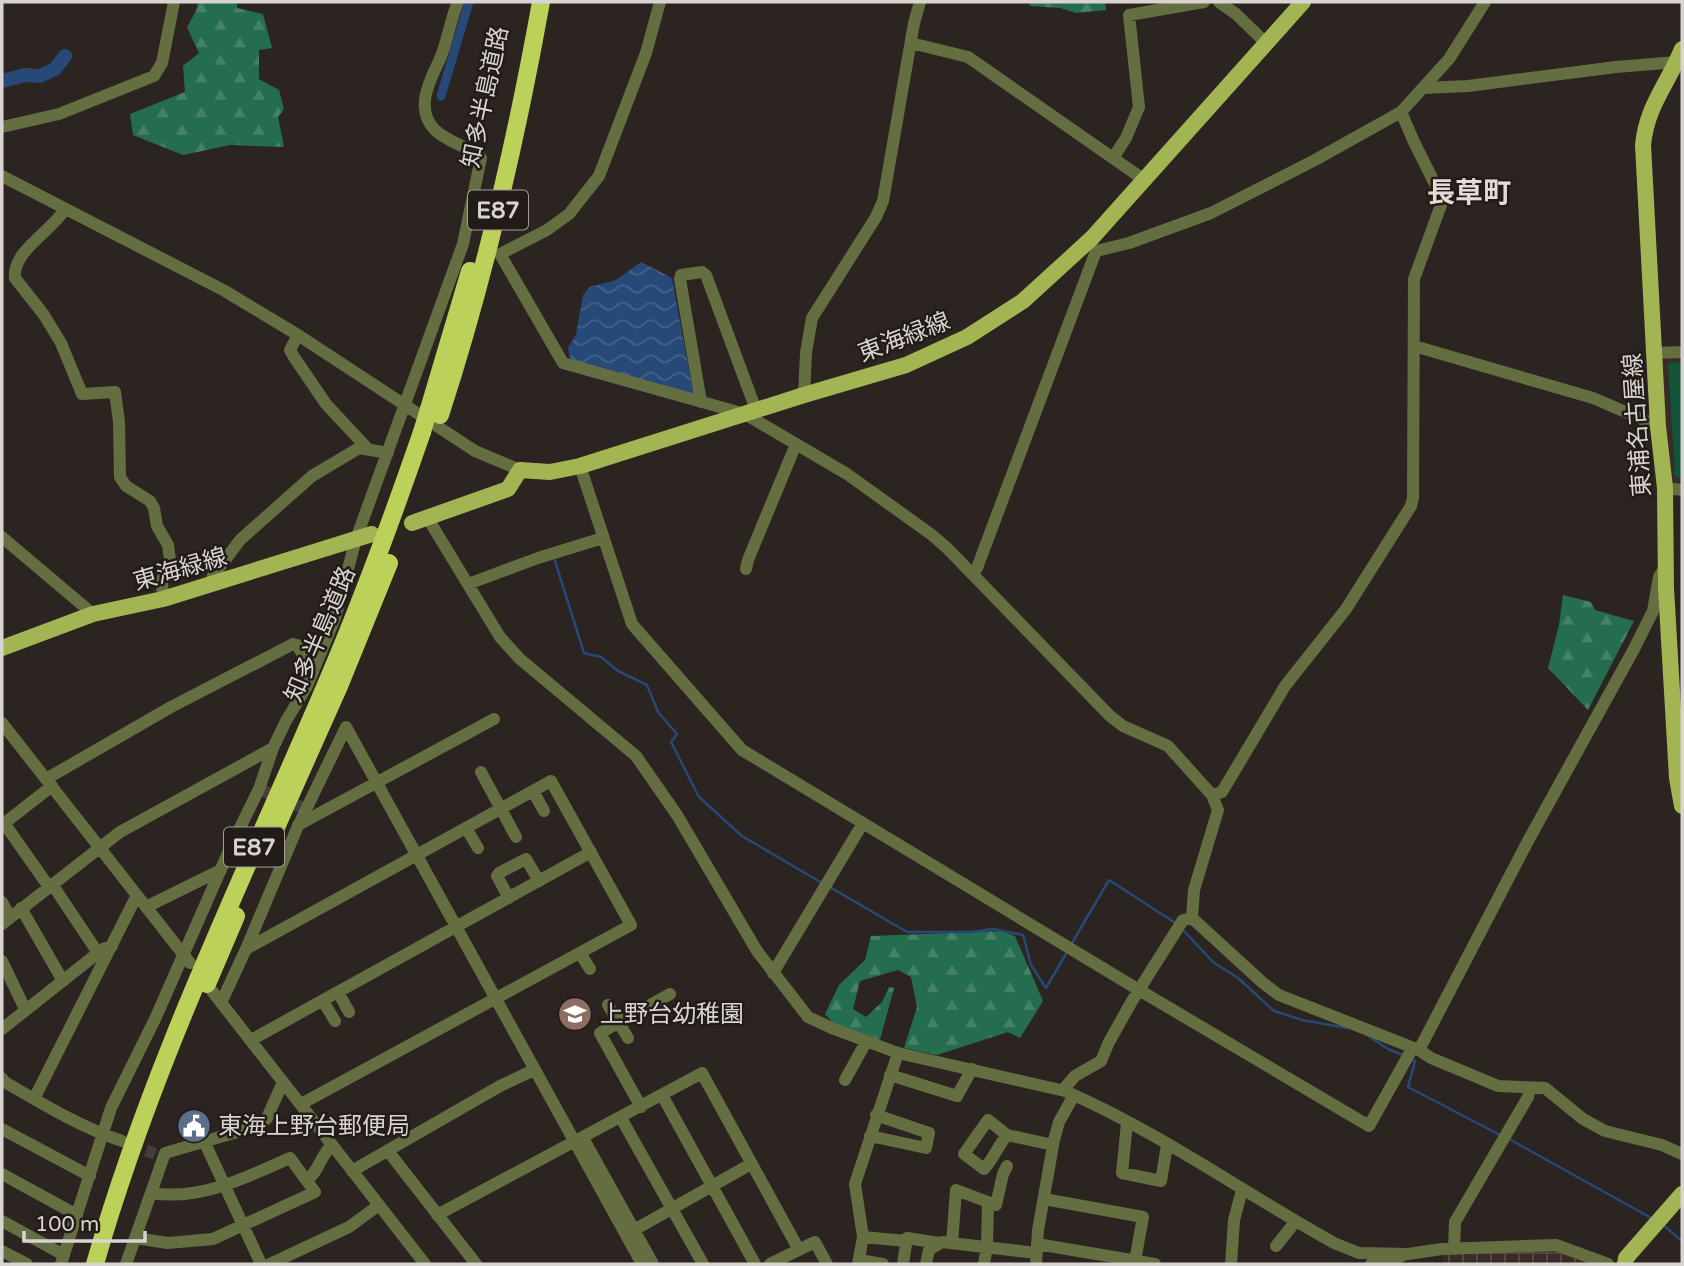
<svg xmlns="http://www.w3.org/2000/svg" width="1684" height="1266" font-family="'Varela Round','Noto Sans JP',sans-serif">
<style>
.built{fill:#392b26}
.industrial{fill:url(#industrial-grid)}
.forest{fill:url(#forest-firs)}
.pitch{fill:#125339}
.water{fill:url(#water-waves)}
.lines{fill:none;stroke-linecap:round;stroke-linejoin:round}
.stream{stroke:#264977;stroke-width:2.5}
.canal{stroke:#264977;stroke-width:9}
.river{stroke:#264977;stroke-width:14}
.minor-tunnel{stroke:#463e3c;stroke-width:12;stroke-dasharray:12 6;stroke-linecap:butt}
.minor{stroke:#646e41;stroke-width:12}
.major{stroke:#a3b553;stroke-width:16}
.highway{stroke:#bcd159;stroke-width:18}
.highway-bridge{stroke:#bcd159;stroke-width:18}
.labels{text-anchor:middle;stroke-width:5;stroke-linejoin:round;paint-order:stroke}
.shield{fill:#221b18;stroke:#a29c9a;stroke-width:2}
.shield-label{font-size:23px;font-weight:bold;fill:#d9d4d2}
.street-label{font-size:24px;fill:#d9d4d2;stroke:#221b18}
.poi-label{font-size:24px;fill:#d9d4d2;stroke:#221b18;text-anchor:start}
.quarter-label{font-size:28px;font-weight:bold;fill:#e4dad6;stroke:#221b18}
</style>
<defs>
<pattern id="industrial-grid" width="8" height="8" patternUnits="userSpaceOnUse" patternTransform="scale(1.75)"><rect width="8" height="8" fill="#392b26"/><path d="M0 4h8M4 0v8" fill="none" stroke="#554945"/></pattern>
<pattern id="forest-firs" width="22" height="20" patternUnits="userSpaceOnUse" patternTransform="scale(1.75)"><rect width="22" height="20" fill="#256d4f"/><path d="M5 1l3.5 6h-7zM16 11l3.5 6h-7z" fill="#448167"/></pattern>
<pattern id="water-waves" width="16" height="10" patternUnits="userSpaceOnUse" patternTransform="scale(1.75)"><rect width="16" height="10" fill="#264977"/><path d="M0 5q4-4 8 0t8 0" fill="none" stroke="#456289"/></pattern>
</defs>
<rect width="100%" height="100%" fill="#2c2421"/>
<path class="built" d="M 1682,356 L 1682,484 L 1670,483 L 1662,360 L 1665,357 Z"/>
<path class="industrial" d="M 1556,1250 L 1597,1264 L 1444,1264 L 1442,1253 Z"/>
<path class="forest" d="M 198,2 L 237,2 L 237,8 L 263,14 L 272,48 L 259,50 L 259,79 L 279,90 L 284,109 L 278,117 L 284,147 L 230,145 L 183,155 L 133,135 L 130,114 L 185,92 L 183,66 L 199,53 L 187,27 L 196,11 Z
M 1029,2 L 1105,2 L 1106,10 L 1076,13 L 1060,8 L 1030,6 Z
M 1563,595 L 1591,602 L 1595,610 L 1634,621 L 1588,710 L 1548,668 L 1559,625 Z
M 1002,931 L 1015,936 L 1043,1001 L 1020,1038 L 1008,1032 L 937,1055 L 904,1048 L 917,1007 L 911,977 L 898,970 L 860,981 L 853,1009 L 866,1017 L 882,1002 L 889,987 L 894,988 L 880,1040 L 834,1024 L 825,1014 L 839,985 L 865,960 L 871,936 Z"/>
<path class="pitch" d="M 1682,362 L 1682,478 L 1675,477 L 1668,363 Z"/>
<path class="water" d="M 641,262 L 672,278 L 694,397 L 571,363 L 568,348 L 576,334 L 583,295 L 590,287 L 616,280 Z"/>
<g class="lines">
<path class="stream" d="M 555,561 L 584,653 L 601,657 L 618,671 L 647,685 L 658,712 L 677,734 L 671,742 L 699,797 L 742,836 L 822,883
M 828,886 L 907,932 L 972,932 L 993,929 L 1023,935 L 1031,965 L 1046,988 L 1067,952
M 1182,929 L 1213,962 L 1238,978 L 1274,1011 L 1302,1020 L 1347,1028
M 1072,943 L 1109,880 L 1177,924
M 1370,1037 L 1388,1049 L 1403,1055
M 1412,1060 L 1415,1061 L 1408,1087 L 1500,1135
M 1509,1139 L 1653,1219
M 1662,1224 L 1682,1241"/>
<path class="canal" d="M 441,96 L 469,2"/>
<path class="river" d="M 2,81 L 25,75 L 40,76 L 55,69 L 65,56"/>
<path class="minor-tunnel" d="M 259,789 L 306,809
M 129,1144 L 155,1154"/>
<path class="minor" d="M 660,2 L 646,53 L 599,176 L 569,214 L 547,230 L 500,254 L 563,363 L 745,414 L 847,474 L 932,535 L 948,549 L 1110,716 L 1123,726 L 1168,746 L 1212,795 L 1218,810 L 1194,890 L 1192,918
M 1219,2 L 1236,14 L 1266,43
M 911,43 L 968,57 L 1143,179
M 1423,88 L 1468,86 L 1616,67 L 1677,62 L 1682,64
M 2,127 L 59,114 L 154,76 L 162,63 L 174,2
M 1113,158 L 1126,138 L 1139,107 L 1129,15 L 1204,2
M 2,176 L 225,291 L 298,335 L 475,451 L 520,470
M 65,209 C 52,231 12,251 15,278 L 44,315 L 61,343 L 82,394 L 115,392 L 119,422 L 120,477 L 126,486 L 150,501 L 154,508 L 157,526 L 168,545 L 170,560 L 162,581 L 163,599
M 1096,251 L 1129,243 L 1211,213 L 1315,160 L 1401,112 L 1449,59 L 1485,2
M 298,335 L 290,350 L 294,357 L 326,404 L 367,448
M 1414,346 L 1593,398 L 1658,426
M 1655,353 L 1682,352
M 804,395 L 806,353 L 812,318 L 876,217 L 883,201 L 914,23 L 920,2
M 701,402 L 680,279 L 681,275 L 702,272 L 706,275 L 756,410
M 580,466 L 632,624 L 742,750 L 1139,990 L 1369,1126 L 1412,1049
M 1665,488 L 1682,490
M 427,517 L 500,637 L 520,659 L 636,756 L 677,815 L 757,951 L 808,1017 L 834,1029 L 898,1053 L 1065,1091 C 1159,1132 1244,1193 1334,1243 L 1359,1253 L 1408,1254 L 1442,1249 L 1556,1245 L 1608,1264
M 2,537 L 93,614
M 746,569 L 748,560 L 796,444
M 973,574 L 977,568 L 1096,251
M 468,584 L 538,558 L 603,538
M 210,585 L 213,576 L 240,540 L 312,476 L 359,448 L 388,453
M 2,723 L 190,963
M 481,772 L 516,837
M 46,779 L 171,707 L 293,644 L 297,645 L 313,672
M 533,791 L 544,811
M 1212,795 L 1222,792 L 1285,686 L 1346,609 L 1411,506 L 1413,498 L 1414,279 L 1441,205 L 1439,192 L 1414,142 L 1401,112
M 4,823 L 49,887
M 2,825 L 52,786
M 298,825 L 494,719
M 466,828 L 478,848
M 52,884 L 98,953
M 509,898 L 497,876 L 499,873 L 526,859 L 539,881
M 2,902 L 10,917
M 146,907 L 221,870
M 21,908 L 63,981
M 1192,918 L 1263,983 L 1279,995 L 1419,1050 L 1431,1058 L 1498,1086 L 1545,1088 L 1583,1119 L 1605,1131 L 1662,1145 L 1682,1154
M 2,924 L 120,832 L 273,748
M 246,949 L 551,781 L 631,925 L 301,1104
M 580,953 L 590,969
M 2,961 L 25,1009
M 773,973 L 863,823
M 212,991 L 425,1264
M 338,992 L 349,1012
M 323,1001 L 335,1021
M 221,1003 L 246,949 L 298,826 L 346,727 L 642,1264
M 608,1005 L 628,1038
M 2,1029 L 103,949 L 112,946
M 251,1040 L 591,852
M 1419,1050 L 1529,839 L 1634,649 L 1653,611 L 1659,577 L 1664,569
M 890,1075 L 957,1096 L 972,1069
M 2,1078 L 3,1081 C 41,1103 80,1127 122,1141
M 845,1080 L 866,1042
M 1063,1090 L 1075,1076 L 1101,1061 L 1109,1042 L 1132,1001 L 1183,920 L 1192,918
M 662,1095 L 755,1264
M 34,1099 L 137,895
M 641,1107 L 600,1033 L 670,994
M 621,1118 L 703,1264
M 1127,1123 L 1122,1173 L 1161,1181 L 1167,1145
M 2,1129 L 90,1176
M 1007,1135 C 998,1146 994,1158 984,1169 L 964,1154 L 988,1120 L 1007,1135 L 1053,1145
M 870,1136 L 926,1148 L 929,1133 L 876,1115
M 583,1138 L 653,1264
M 204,1141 L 261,1264
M 388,1151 L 476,1264
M 352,1171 L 500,1086 L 534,1070
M 2,1174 L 77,1215
M 307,1180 C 319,1172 321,1154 332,1145
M 1044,1199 L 1143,1217 L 1135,1261
M 437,1215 L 702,1073 L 799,1250
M 2,1221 L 64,1255
M 634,1230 L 751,1164
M 863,1237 L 906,1241
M 135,1238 L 168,1243 L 213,1239 L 315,1192 L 290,1158 C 245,1178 200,1201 151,1193
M 952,1243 L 956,1190 L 996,1205 L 1003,1174 L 1007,1166
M 1037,1244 L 1155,1264
M 1276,1246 L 1296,1221
M 1454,1249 L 1455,1222 L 1528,1097 L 1530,1088
M 2,1251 L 27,1264
M 859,1260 L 883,1264
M 61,1264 L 111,1108 L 156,1017 L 232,844 L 259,789 L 273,748 L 286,721 L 307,686 L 335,618 L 356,539 L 463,244 L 481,158 C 468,146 449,143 435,130 C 414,109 430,80 440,59 C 448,40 450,20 458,2
M 126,1264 L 165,1153 L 258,1126 L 267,1118 L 283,1082
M 270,1264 L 349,1227 L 379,1205
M 770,1264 L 815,1242 L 827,1264
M 858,1264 L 863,1237 L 855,1184 L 898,1053
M 903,1264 L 907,1238 L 939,1243
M 926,1264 L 929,1250 L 942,1242 L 1036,1253
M 984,1264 L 987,1246 L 988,1202
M 1036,1264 L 1038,1230 L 1054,1140 L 1059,1122 L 1074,1095
M 1231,1264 L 1234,1220 L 1242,1190
M 1371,1264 L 1389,1261 L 1404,1255"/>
<path class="major" d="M 1682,49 C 1668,84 1647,105 1643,145 L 1658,426 L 1665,488 L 1666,588 L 1677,778 L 1682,806
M 412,523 L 508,489 L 520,470 L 550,472 L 580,466 L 804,395 L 906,365 L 967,337 L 1023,301 L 1092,238 L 1303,2
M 2,648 L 93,614 L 163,599 L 372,534
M 1625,1264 L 1626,1258 L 1682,1194"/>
<path class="highway" d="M 429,409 L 470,271
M 440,415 C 484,280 516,141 541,2
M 265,852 L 339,686 L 389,563
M 207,984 L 236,916
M 95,1264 C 153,1061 246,873 328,680 C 363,598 393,516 422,432"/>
<path class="highway-bridge" d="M 422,432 L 429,409"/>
</g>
<defs>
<g id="school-disc" transform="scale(1.75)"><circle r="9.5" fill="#8d6e63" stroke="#221b18"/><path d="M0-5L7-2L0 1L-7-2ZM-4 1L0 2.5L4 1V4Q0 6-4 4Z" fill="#fff"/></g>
<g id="civic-disc" transform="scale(1.75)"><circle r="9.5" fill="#5c6f8a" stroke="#221b18"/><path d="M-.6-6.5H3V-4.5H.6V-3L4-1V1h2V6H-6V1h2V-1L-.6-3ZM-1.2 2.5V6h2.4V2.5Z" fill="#fff"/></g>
</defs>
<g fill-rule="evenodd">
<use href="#school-disc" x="575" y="1014"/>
<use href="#civic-disc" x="194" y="1126"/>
</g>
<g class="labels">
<g class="shield">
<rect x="468" y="190.5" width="60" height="39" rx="5"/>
<rect x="224" y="827.5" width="60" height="39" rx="5"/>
</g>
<g class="shield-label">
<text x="498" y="218">E87</text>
<text x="254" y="855">E87</text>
</g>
<g class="street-label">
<text transform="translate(485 97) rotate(-78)" y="8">知多半島道路</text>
<text transform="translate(904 337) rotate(-21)" y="8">東海緑線</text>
<text transform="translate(1637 425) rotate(-94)" y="8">東浦名古屋線</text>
<text transform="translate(180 569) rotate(-16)" y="8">東海緑線</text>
<text transform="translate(320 634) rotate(-67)" y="8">知多半島道路</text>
</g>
<g class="poi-label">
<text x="600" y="1022">上野台幼稚園</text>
<text x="218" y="1134">東海上野台郵便局</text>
</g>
<g class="quarter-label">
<text x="1469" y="202">長草町</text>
</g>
</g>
<rect width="1684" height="1266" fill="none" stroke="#d9d4d2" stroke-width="7"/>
<path d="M24 1231v10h121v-10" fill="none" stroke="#d9d4d2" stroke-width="3.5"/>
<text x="35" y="1231" font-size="21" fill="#d9d4d2" stroke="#221b18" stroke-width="5" paint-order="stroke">100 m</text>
</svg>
